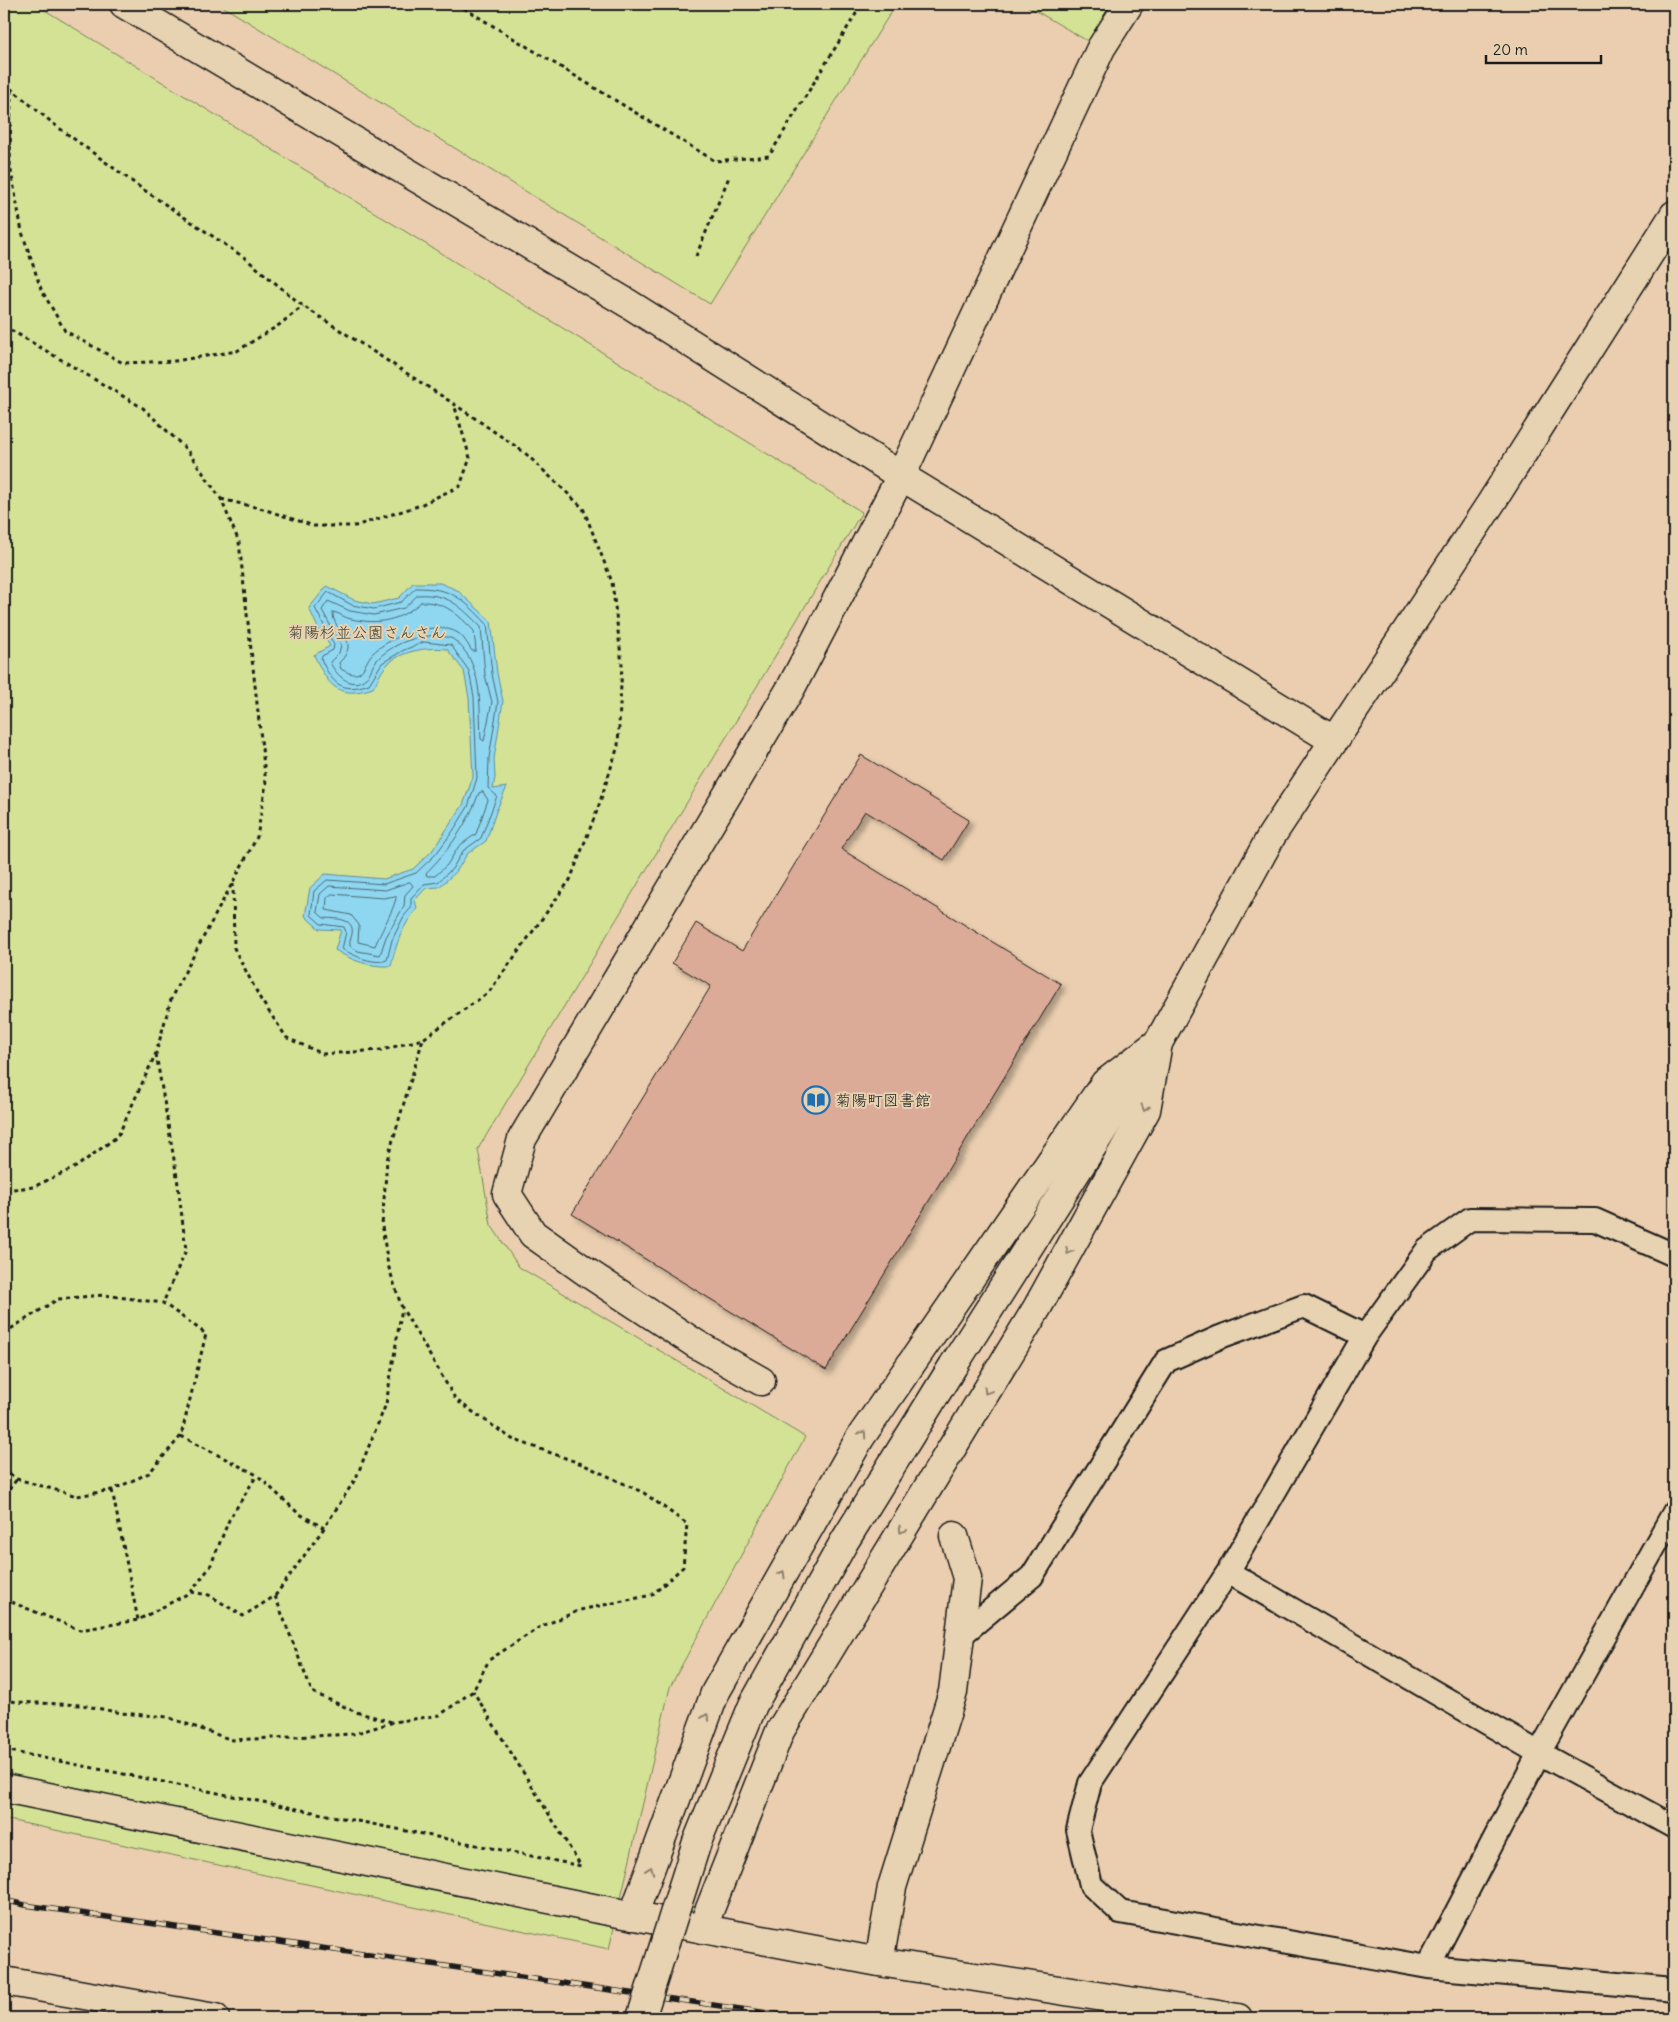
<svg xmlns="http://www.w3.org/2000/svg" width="1678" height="2022" font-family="Delius,'Klee One',sans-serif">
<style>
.green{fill:#d4e295;stroke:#787f58}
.water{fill:#8fd7f1;stroke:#618c9c}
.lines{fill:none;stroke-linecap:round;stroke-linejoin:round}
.shore{stroke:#4a6771;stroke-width:1}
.building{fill:#dcab98;stroke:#1c1c1c;filter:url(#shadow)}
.service-casing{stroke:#1c1c1c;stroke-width:26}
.minor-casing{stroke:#1c1c1c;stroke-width:31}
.tertiary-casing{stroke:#1c1c1c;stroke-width:31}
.secondary-casing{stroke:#1c1c1c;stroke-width:31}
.path{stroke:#1c1c1c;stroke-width:3;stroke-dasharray:4 4;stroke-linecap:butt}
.service{stroke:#e7d2b1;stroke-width:22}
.minor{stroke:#e7d2b1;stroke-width:28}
.tertiary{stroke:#e7d2b1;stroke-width:28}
.secondary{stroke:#e7d2b1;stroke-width:28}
.rail-casing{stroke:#1c1c1c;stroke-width:5.5}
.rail{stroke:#e7d2b1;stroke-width:4;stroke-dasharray:11;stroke-linecap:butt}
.tertiary-bridge-casing{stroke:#1c1c1c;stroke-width:31;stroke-linecap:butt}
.tertiary-bridge{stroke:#e7d2b1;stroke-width:28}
.oneway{stroke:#8c806e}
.labels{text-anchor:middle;stroke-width:4;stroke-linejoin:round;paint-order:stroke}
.park-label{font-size:16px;fill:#414434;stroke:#e7d2b1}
.poi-label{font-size:16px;fill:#1c1c1c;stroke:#e7d2b1;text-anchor:start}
</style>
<defs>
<filter id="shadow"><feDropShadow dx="4.5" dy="4.5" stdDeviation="2.5" flood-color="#0004"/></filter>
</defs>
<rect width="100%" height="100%" fill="#eaceaf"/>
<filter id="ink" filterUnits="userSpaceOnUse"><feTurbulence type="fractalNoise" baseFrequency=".02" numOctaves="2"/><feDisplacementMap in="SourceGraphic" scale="10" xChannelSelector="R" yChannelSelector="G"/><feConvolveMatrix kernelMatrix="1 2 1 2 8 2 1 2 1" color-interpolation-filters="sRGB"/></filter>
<g filter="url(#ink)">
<path class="green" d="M 4,4 L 35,4 L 862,512 L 478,1149 L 491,1225 L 519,1267 L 805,1437 L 670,1687 L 609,1949 L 4,1819 Z
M 219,4 L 896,4 L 710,304 Z
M 1024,4 L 1115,4 L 1091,43 Z"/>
<path class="water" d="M 413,583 L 440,583 L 457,590 L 491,621 L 497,673 L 503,701 L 494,759 L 495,777 L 493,789 L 507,787 L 497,809 L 486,841 L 467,854 L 456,872 L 439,887 L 426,888 L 415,900 L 417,909 C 402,926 396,944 391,966 C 369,967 353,961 335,950 L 341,930 L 319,929 L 305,916 L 310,888 L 325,874 L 384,879 L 413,869 L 432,851 L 463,805 L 473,777 L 469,698 L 464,671 L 447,649 C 427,647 400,650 385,667 C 380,673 377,682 373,688 C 337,700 328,685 314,655 L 330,646 L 318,628 L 309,608 L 327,586 L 354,600 L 373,604 L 399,598 Z"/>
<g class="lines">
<path class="shore" d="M 416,588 C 452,588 462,598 487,624 L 492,674 L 498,702 L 489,758 L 488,788 L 497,796 L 481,838 L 463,851 L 452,869 L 438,882 L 424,884 L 411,898 L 411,908 L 404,916 L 392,940 L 387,960 C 373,965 355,956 342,949 L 346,932 L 344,927 L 321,924 L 311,915 L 314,891 L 327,880 L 384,884 L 416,873 L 436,854 L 453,831 L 468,807 L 477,778 L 474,697 L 469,671 L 451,645 L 424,642 L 404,650 L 382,663 L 369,684 C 341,694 332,683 321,659 L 322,656 L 333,650 L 334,645 L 315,608 L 328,592 L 352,605 L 374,609 L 401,602 Z
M 418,595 C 448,593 460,606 481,627 L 485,675 L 492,702 L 484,741 L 481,739 C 479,704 484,663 453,639 C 429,630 395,641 378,659 C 372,664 371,674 366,678 C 351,691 335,674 330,662 L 339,653 L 341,645 L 322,610 L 328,601 L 350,611 L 374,615 L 404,608 Z
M 421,602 C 444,601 458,614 474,631 L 476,651 L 472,651 C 468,645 464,637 458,633 C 436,619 388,637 372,654 C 367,659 365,669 359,673 C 354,676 346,672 341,669 L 339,663 C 363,638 332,633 333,612 C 339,613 345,618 351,619 C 379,625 400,621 421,602 Z
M 483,792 L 488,800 L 476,834 L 459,846 L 447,865 L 435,876 L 427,876 L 426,873 C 449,850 468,824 479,793 Z
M 410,882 L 413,886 L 405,895 L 404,906 L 386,937 L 380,955 L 358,951 L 350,946 C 349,941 351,939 352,934 C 355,917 334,919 324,918 L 317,912 L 320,894 L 329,886 L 385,890 Z
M 332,894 L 383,898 L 396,896 C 397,904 379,935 375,946 L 358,942 L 359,925 L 351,915 L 326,910 L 327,898 Z"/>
</g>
<path class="building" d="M 861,755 L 969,820 L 944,860 L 865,811 L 841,849 L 1061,984 L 826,1370 L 572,1214 L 711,986 L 672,963 L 696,923 L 742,951 Z"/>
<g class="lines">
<g class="service-casing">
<path id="service" d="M 1674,1255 L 1595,1220 L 1470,1219 L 1427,1250 L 1365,1336 L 1228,1572 L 1090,1783 L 1078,1830 L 1091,1885 L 1120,1912 L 1428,1967 L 1674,1989
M 1228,1572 L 1539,1753 L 1674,1827
M 959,1637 L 1032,1576 L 1166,1361 L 1220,1337 L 1304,1306 L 1365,1336
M 1428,1967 L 1539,1753 L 1674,1512"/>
</g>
<g class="minor-casing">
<path id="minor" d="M 761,1381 L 696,1344 L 588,1273 L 533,1234 L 507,1194 L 522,1139 L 791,688 L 901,476 L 1101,48 L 1129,4
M 4,1788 L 593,1908 L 879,1962 L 1238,2018
M 633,1916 L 715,1693 L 860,1438 L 1105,1083 L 1156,1044
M 702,1929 L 780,1731 L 1037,1308 L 1146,1110 L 1158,1043
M 879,1962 L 892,1887 L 953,1692 L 967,1578 L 954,1536"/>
</g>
<g class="tertiary-casing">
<path id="tertiary" d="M 124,4 L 629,304 L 901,476 L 1333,740
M 953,1366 L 1158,1043 L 1272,835 L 1491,503 L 1674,215"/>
</g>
<g class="secondary-casing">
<path id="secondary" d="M 4,1981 L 215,2018"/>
</g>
<path class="path" d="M 457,4 L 715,161 L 769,156 L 862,4
M 4,83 L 55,125 L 141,188 L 245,258 L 303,306 L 454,404 L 524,452 L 583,508 L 612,582 L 622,664 L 618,746 L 598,808 L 570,880 L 489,992 L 423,1039 L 382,1050 L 323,1054 L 287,1038 L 261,1000 L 234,948 L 233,884
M 11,90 L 10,165 L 22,232 L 41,289 L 65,331 L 123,363 L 175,361 L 237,351 L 279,325 L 303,306
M 696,256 L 729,177
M 4,326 L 143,408 L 187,450 L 221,499 L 239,542 L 266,784 L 257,837 L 172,996 L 156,1053 L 118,1136 L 76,1167 L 33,1187 L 4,1190
M 221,499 L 263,509 L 314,526 L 355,526 L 418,506 L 460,486 L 470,458 L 454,404
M 156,1054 L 177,1177 L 186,1250 L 163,1303
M 4,1333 L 58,1299 L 104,1295 L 163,1303 L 206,1334 L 181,1436 L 149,1473 L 112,1490 L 77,1496 L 17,1479 L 4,1470
M 181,1436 L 257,1475 L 298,1513 L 324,1528
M 112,1490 L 138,1620
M 4,1496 L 17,1479
M 191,1592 L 209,1595 L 243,1616 L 275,1596 L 324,1528 L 356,1478 L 386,1404 L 402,1308 L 388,1265 L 382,1226 L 387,1160 L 423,1039
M 275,1596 L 312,1692 L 356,1712 L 392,1722
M 4,1599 L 80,1630 L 138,1620 L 191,1592 L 210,1567 L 229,1520 L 257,1475
M 4,1699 L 16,1702 L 82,1705 L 121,1713 L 167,1717 L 232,1740 L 353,1734 L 394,1722 L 440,1715 L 473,1691 L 489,1660 L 540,1627 L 580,1610 L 652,1595 L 683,1567 L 687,1524 L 644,1493 L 582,1464 L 512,1439 L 456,1400 L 402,1308
M 4,1750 L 581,1866 L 473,1691"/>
<use href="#service" class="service"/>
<use href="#minor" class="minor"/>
<use href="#tertiary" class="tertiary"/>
<use href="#secondary" class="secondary"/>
<g class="rail-casing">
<path id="rail" d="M 4,1900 L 25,1905 L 803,2018"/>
</g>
<use href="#rail" class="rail"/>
<g class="tertiary-bridge-casing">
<path id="tertiary-bridge" d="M 641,2018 L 697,1842 L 753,1705 L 844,1542 L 953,1366"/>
</g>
<use href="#tertiary-bridge" class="tertiary-bridge"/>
</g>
<defs><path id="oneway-chevron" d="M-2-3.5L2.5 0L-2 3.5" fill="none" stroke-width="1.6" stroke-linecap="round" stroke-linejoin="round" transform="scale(1.25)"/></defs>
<g class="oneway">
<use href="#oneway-chevron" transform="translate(1145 1108) rotate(107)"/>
<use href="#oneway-chevron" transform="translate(1069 1251) rotate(119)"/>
<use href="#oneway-chevron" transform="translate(987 1391) rotate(121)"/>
<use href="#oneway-chevron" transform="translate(863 1434) rotate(-56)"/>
<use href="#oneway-chevron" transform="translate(902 1530) rotate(121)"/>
<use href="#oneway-chevron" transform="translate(782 1574) rotate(-60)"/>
<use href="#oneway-chevron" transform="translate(706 1717) rotate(-70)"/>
<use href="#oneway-chevron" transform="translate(650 1870) rotate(-70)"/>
</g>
</g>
<defs>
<g id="library-ring" transform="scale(1.4375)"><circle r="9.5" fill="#e7d2b1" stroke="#1f6fb2" stroke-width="1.5"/><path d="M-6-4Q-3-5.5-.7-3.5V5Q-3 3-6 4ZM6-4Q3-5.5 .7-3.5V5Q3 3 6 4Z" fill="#1f6fb2"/></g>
</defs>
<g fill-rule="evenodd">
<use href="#library-ring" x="816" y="1100"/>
</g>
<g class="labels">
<g class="park-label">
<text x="367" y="638">菊陽杉並公園さんさん</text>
</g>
<g class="poi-label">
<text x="835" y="1106">菊陽町図書館</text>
</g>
</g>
<rect width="1678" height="2022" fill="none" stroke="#e7d2b1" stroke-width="20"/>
<rect x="10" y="10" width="1658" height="2002" fill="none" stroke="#1c1c1c" stroke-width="2" filter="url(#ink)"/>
<path d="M1486 55v8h115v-8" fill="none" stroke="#1c1c1c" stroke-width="2.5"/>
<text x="1493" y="55" font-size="15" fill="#1c1c1c" stroke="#e7d2b1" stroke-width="4" paint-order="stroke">20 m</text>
</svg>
